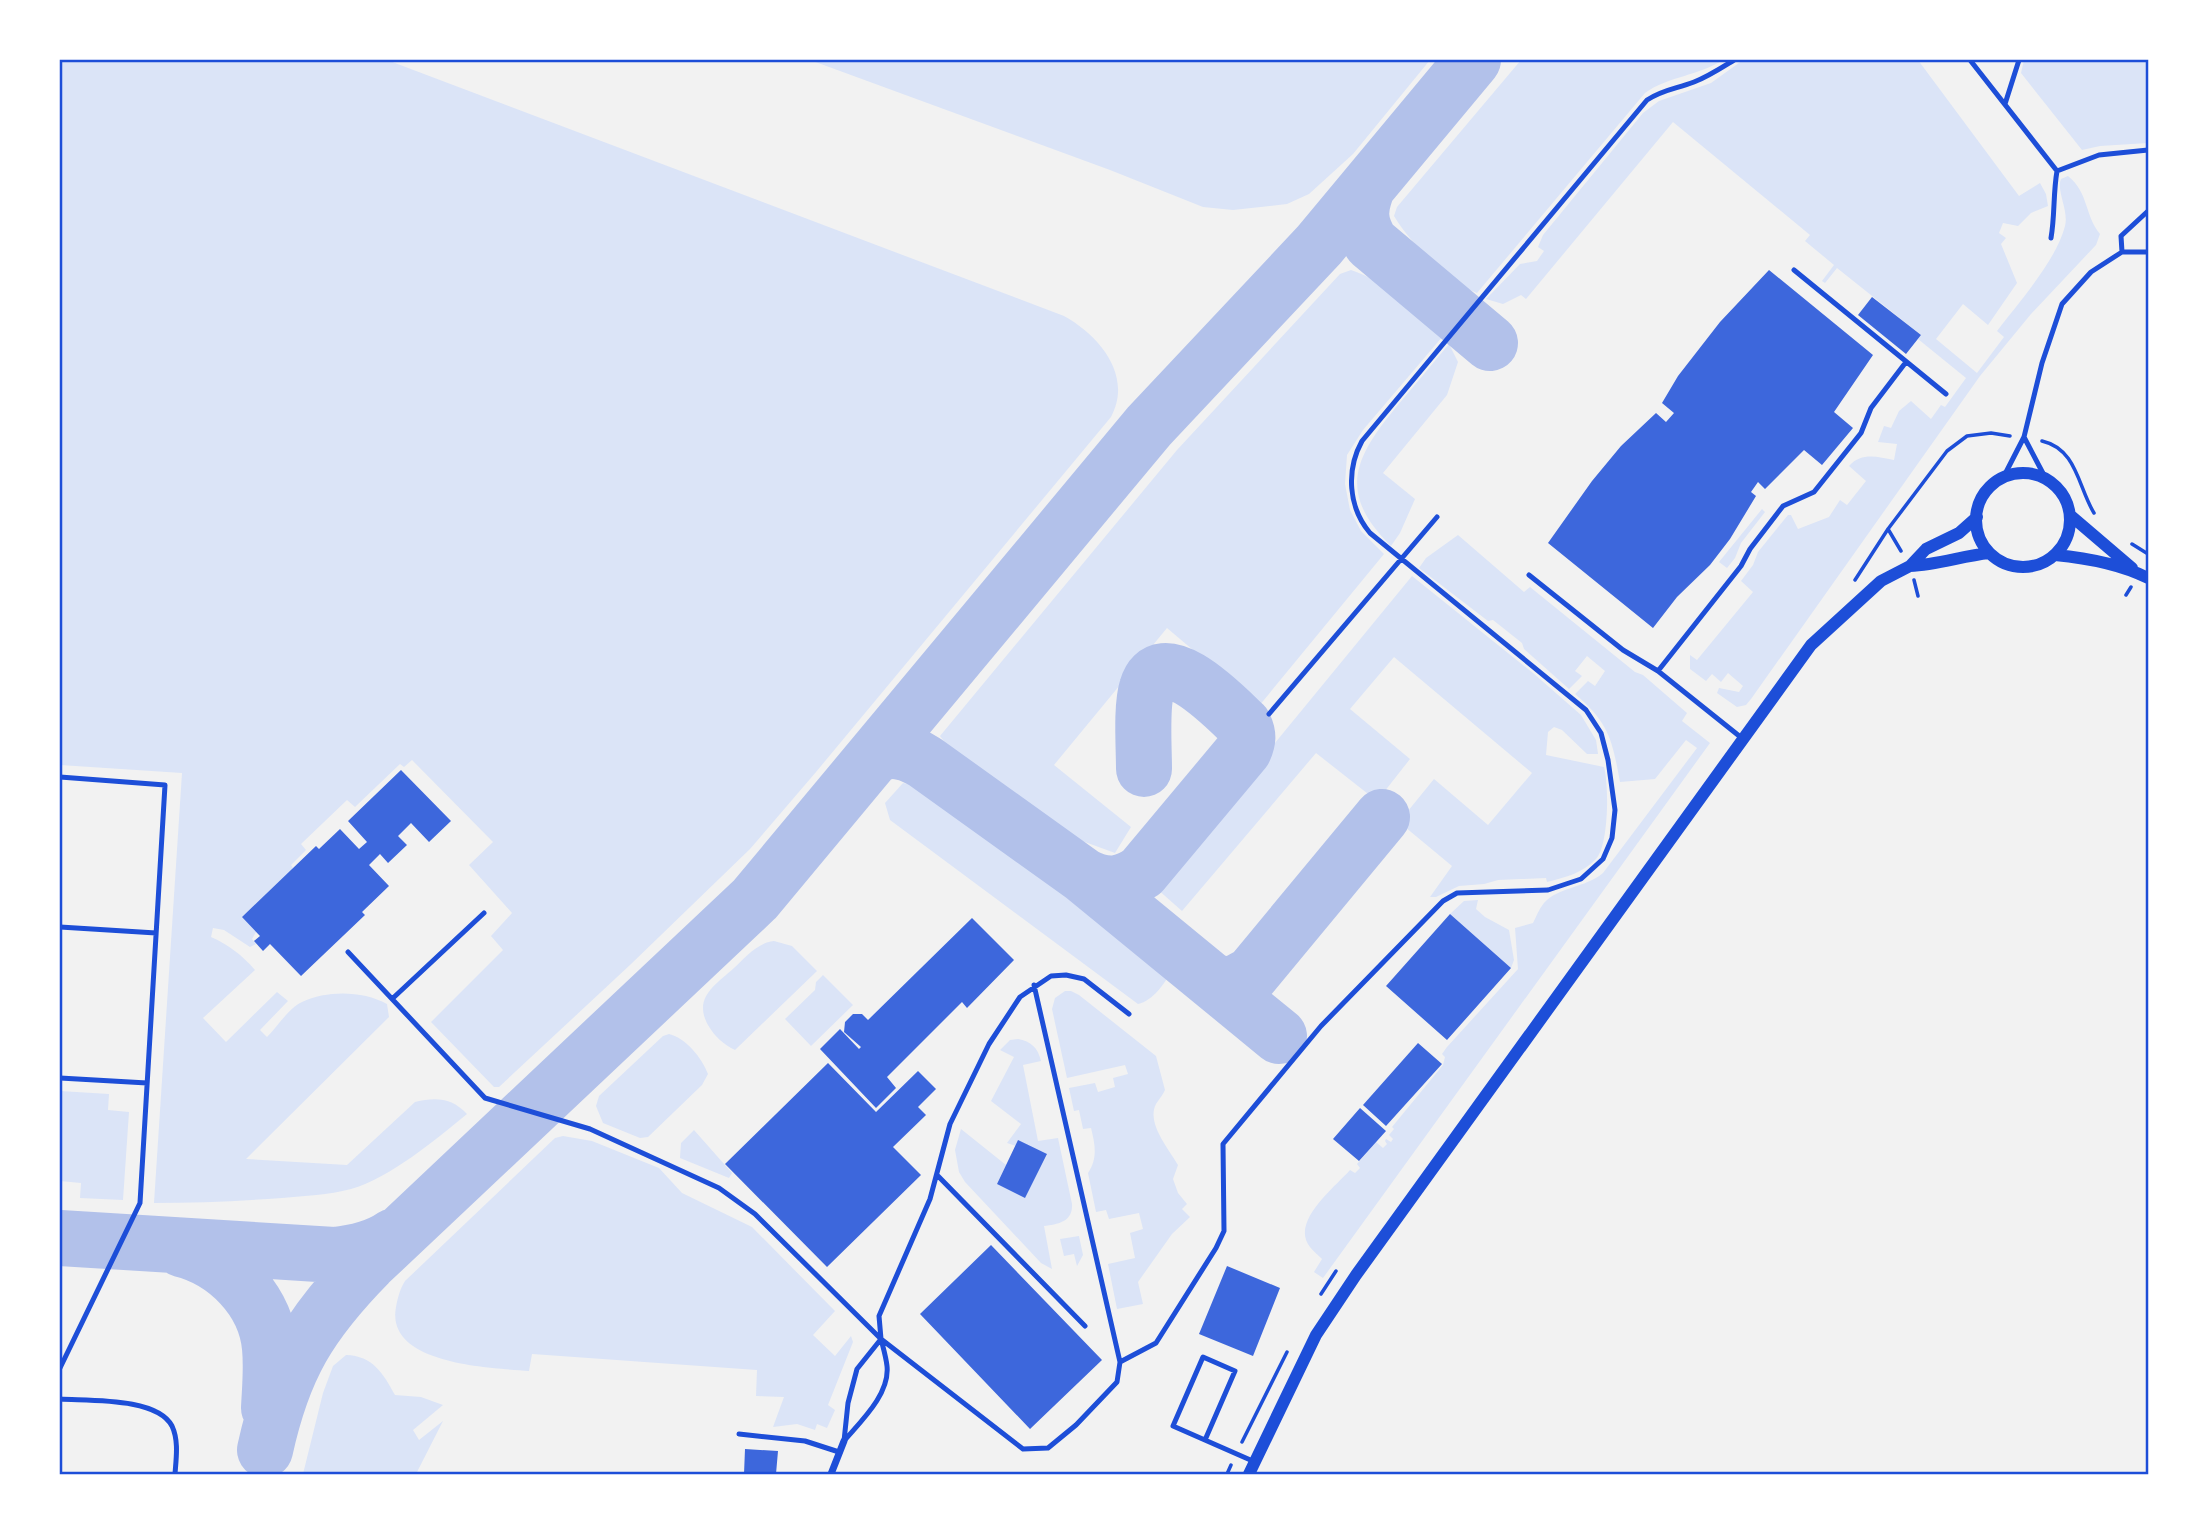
<svg xmlns="http://www.w3.org/2000/svg" width="2208" height="1534" font-family="Arial,sans-serif">
<style>
.green{fill:#dbe4f7}
.lines{fill:none;stroke-linecap:round;stroke-linejoin:round}
.taxiway{stroke:#b2c1ea;stroke-width:56}
.building{fill:#3d67dc}
.path{stroke:#1d4ed8;stroke-width:3.5}
.service{stroke:#1d4ed8;stroke-width:5}
.minor{stroke:#1d4ed8;stroke-width:7}
.tertiary{stroke:#1d4ed8;stroke-width:12}
.neatline{fill:none;stroke:#1d4ed8;stroke-width:2.5}
</style>
<rect width="100%" height="100%" fill="#f2f2f2"/>
<path class="green" d="M 60,60 L 387,60 L 1064,316 C 1100,336 1133,376 1111,417 L 816,772 L 750,849 L 630,965 L 499,1087 L 494,1087 L 431,1022 L 503,950 L 491,936 L 512,913 L 469,865 L 493,842 L 412,760 L 404,767 L 400,764 L 355,807 L 347,800 L 301,844 L 306,850 L 291,865 L 293,868 L 252,939 L 256,944 L 250,947 L 224,930 L 213,928 L 211,937 C 229,945 242,955 255,970 L 203,1018 L 226,1042 L 277,992 L 288,1001 L 260,1030 L 267,1037 C 277,1027 289,1008 302,1002 C 328,990 363,991 387,1004 L 389,1017 L 246,1159 L 347,1165 L 415,1102 C 436,1097 452,1098 467,1114 C 435,1140 390,1178 351,1189 C 328,1195 305,1196 282,1198 C 239,1201 197,1203 154,1203 L 182,773 L 60,765 Z
M 810,60 L 1430,60 L 1353,154 L 1309,194 L 1287,204 L 1233,210 L 1203,207 L 1110,170 Z
M 1521,60 L 1723,60 C 1698,76 1669,76 1645,93 L 1477,293 L 1468,289 C 1437,264 1415,250 1394,216 L 1397,207 Z
M 1743,60 L 1918,60 L 2019,196 L 2040,183 L 2046,194 L 2048,206 L 2031,213 L 2018,226 L 2003,223 L 1999,233 L 2006,238 L 2001,244 L 2017,283 L 1988,325 L 1963,304 L 1936,339 L 1977,373 L 2004,337 L 1997,331 C 2018,304 2057,259 2065,226 C 2069,210 2056,191 2061,179 L 2068,176 C 2089,193 2084,214 2100,234 L 2096,245 L 2031,314 L 1980,376 L 1751,699 L 1746,705 L 1737,707 L 1717,693 L 1719,688 L 1739,692 L 1743,686 L 1728,673 L 1721,682 L 1712,674 L 1706,681 L 1690,669 L 1690,655 L 1697,660 L 1753,592 L 1741,581 L 1753,565 L 1758,552 L 1788,515 L 1791,515 L 1798,529 L 1829,517 L 1840,500 L 1847,505 L 1866,481 L 1849,466 C 1862,452 1877,457 1894,460 L 1897,444 L 1878,442 L 1884,426 L 1891,428 L 1899,411 L 1911,401 L 1931,419 L 1941,405 L 1945,407 L 1966,378 L 1918,339 L 1921,335 L 1837,268 L 1825,283 L 1822,281 L 1834,265 L 1805,241 L 1810,235 L 1673,122 L 1526,299 L 1521,295 L 1503,304 L 1486,299 L 1520,264 L 1537,261 L 1544,251 L 1538,247 L 1543,235 L 1643,113 L 1659,101 L 1711,83 Z
M 2024,60 L 2148,60 L 2148,143 L 2100,146 L 2082,150 L 2021,73 Z
M 1351,270 C 1383,280 1420,312 1443,336 L 1363,430 L 1347,455 L 1345,484 L 1350,510 L 1361,531 L 1384,554 L 1259,706 L 1167,628 L 1054,765 L 1131,827 L 1115,853 L 1063,834 L 967,772 L 940,736 L 1177,450 L 1340,274 Z
M 1449,344 L 1458,362 L 1447,395 L 1383,473 L 1415,499 L 1400,533 L 1391,546 C 1337,493 1354,458 1397,406 C 1415,385 1432,364 1449,344 Z
M 1762,509 L 1765,512 L 1741,543 L 1735,558 L 1727,568 L 1719,562 Z
M 1458,535 L 1524,592 L 1530,587 L 1635,672 L 1643,675 L 1687,713 L 1682,721 L 1710,743 L 1323,1278 L 1314,1272 L 1322,1259 C 1318,1255 1313,1251 1310,1247 C 1290,1222 1334,1188 1350,1170 L 1355,1173 L 1360,1168 L 1357,1164 L 1376,1142 L 1383,1148 L 1387,1144 L 1385,1141 L 1386,1139 L 1391,1142 L 1393,1139 L 1389,1135 L 1394,1129 L 1392,1127 L 1443,1065 L 1445,1057 L 1442,1054 L 1447,1047 L 1518,969 L 1515,928 L 1533,923 C 1536,917 1539,909 1544,903 C 1558,887 1585,888 1603,873 L 1697,748 L 1686,740 L 1655,779 L 1620,782 C 1612,739 1609,723 1575,694 L 1588,681 L 1595,686 L 1605,671 L 1587,656 L 1575,671 L 1582,676 L 1569,689 L 1524,649 L 1522,643 L 1493,620 L 1488,621 L 1419,568 L 1426,558 Z
M 1412,576 L 1533,673 L 1581,715 L 1596,740 L 1598,754 L 1587,754 L 1562,730 L 1554,727 L 1548,732 L 1546,755 L 1604,767 C 1609,785 1609,845 1596,859 C 1583,873 1566,877 1547,882 L 1546,878 L 1498,880 L 1484,884 L 1459,886 L 1436,897 L 1430,897 L 1452,866 L 1399,822 L 1434,779 L 1488,825 L 1532,773 L 1394,657 L 1350,709 L 1410,759 L 1377,801 L 1316,753 L 1182,911 L 1156,888 Z
M 903,783 L 931,790 L 952,803 L 1170,962 L 1173,968 C 1166,982 1153,1001 1138,1004 L 890,820 L 885,803 Z
M 1478,900 L 1476,909 L 1485,917 L 1509,930 L 1514,960 L 1511,968 L 1450,914 L 1464,901 Z
M 774,941 L 792,946 L 817,971 L 735,1050 C 723,1044 715,1037 708,1025 C 693,998 715,985 734,968 C 746,957 757,943 774,941 Z
M 823,975 L 853,1005 L 811,1046 L 785,1019 L 815,990 L 816,982 Z
M 1065,991 L 1071,991 L 1079,995 L 1156,1056 L 1165,1090 C 1163,1095 1159,1099 1156,1104 C 1146,1123 1169,1149 1178,1165 L 1173,1179 L 1178,1193 L 1187,1204 L 1182,1209 L 1190,1217 L 1172,1234 L 1138,1282 L 1143,1304 L 1117,1309 L 1108,1264 L 1135,1258 L 1130,1233 L 1143,1229 L 1139,1213 L 1109,1219 L 1106,1210 L 1096,1212 L 1088,1173 C 1098,1158 1095,1144 1091,1128 L 1083,1129 L 1079,1110 L 1074,1111 L 1069,1088 L 1095,1083 L 1098,1092 L 1115,1087 L 1113,1078 L 1128,1074 L 1125,1065 L 1067,1078 L 1052,1009 L 1055,998 Z
M 669,1034 C 686,1038 702,1058 708,1074 L 702,1085 L 648,1137 L 640,1138 L 603,1123 L 596,1106 L 599,1096 L 663,1036 Z
M 1018,1039 C 1031,1041 1038,1048 1041,1061 L 1023,1065 L 1038,1141 L 1058,1138 L 1072,1204 C 1073,1222 1058,1224 1044,1226 L 1052,1269 L 1041,1263 L 965,1182 L 959,1172 L 955,1150 L 961,1129 L 1006,1165 L 997,1184 L 1025,1197 L 1047,1155 L 1019,1141 L 1016,1146 L 1007,1143 L 1021,1124 L 991,1101 L 1014,1057 L 1000,1050 L 1010,1040 Z
M 60,1091 L 109,1094 L 108,1110 L 129,1112 L 123,1200 L 80,1198 L 81,1183 L 60,1181 Z
M 694,1130 L 732,1173 L 729,1178 L 680,1158 L 681,1143 Z
M 563,1136 L 592,1141 L 659,1168 L 682,1193 L 752,1227 L 835,1311 L 813,1335 L 835,1356 L 851,1336 L 853,1342 L 828,1405 L 835,1410 L 827,1428 L 817,1424 L 815,1430 L 797,1424 L 773,1427 L 784,1397 L 756,1396 L 757,1370 L 532,1354 L 529,1371 C 491,1368 385,1365 396,1307 C 398,1297 400,1289 405,1281 L 555,1138 Z
M 1079,1236 L 1083,1255 L 1077,1266 L 1074,1254 L 1064,1256 L 1060,1239 Z
M 346,1355 C 373,1356 383,1373 395,1395 L 421,1397 L 443,1405 L 413,1430 L 419,1440 L 443,1421 L 416,1474 L 303,1474 L 323,1393 L 333,1366 Z"/>
<g class="lines">
<path class="taxiway" d="M 1368,186 C 1359,208 1358,222 1371,243 L 1490,343
M 876,756 C 891,746 911,753 925,762 L 1084,876 L 1279,1036
M 1084,876 C 1106,887 1122,886 1142,872 L 1244,750 C 1248,741 1249,735 1244,725 C 1228,710 1161,639 1147,688 C 1141,707 1144,747 1144,769
M 1212,981 L 1230,986 L 1252,974 L 1382,817
M 60,1238 L 334,1255 C 355,1253 377,1248 394,1236
M 181,1249 C 226,1260 266,1300 270,1348 C 272,1368 270,1388 269,1408
M 265,1450 C 283,1367 310,1323 369,1263 L 755,899 L 1149,426 L 1319,245 L 1473,60"/>
</g>
<path class="building" d="M 1769,270 L 1873,355 L 1834,412 L 1853,428 L 1822,465 L 1804,450 L 1765,489 L 1758,482 L 1751,492 L 1756,496 L 1730,539 L 1710,565 L 1677,597 L 1653,628 L 1548,543 L 1592,481 L 1621,446 L 1656,413 L 1666,422 L 1674,413 L 1662,403 L 1678,376 L 1720,322 Z
M 1872,297 L 1921,335 L 1906,354 L 1858,315 Z
M 401,770 L 451,821 L 429,842 L 411,823 L 398,836 L 407,845 L 388,863 L 380,854 L 369,865 L 389,886 L 362,912 L 365,915 L 301,976 L 270,944 L 263,951 L 254,941 L 260,936 L 242,917 L 316,846 L 319,849 L 340,829 L 359,849 L 367,842 L 348,821 Z
M 1450,914 L 1511,968 L 1447,1040 L 1386,986 Z
M 972,918 L 1014,960 L 967,1008 L 962,1002 L 887,1077 L 896,1088 L 876,1108 L 820,1049 L 840,1029 L 859,1049 L 861,1047 L 844,1032 L 845,1022 L 853,1014 L 862,1014 L 868,1020 Z
M 1418,1043 L 1442,1064 L 1386,1126 L 1363,1105 Z
M 828,1063 L 876,1112 L 918,1071 L 936,1089 L 918,1107 L 926,1115 L 893,1147 L 921,1175 L 827,1267 L 725,1164 Z
M 1360,1108 L 1386,1131 L 1359,1161 L 1333,1139 Z
M 1018,1140 L 1047,1154 L 1025,1198 L 997,1184 Z
M 991,1245 L 1102,1360 L 1030,1429 L 920,1314 Z
M 1227,1266 L 1280,1288 L 1253,1356 L 1199,1334 Z
M 745,1449 L 778,1451 L 776,1474 L 744,1474 Z"/>
<g class="lines">
<path class="path" d="M 2042,441 C 2077,449 2078,487 2094,513
M 1888,529 L 1901,551
M 2132,544 L 2148,554
M 1855,580 L 1888,529 L 1947,451 L 1967,436 L 1991,433 L 2010,436
M 1914,580 L 1918,596
M 2126,595 L 2131,587
M 1321,1294 L 1336,1271
M 1242,1442 L 1287,1352
M 1227,1474 L 1231,1465"/>
<path class="service" d="M 1970,60 L 2057,171 C 2053,194 2055,215 2051,238
M 2005,104 L 2019,60
M 2057,171 L 2099,155 L 2148,150
M 2122,252 L 2121,236 L 2148,211
M 1794,270 L 1946,394
M 2024,437 L 2046,479
M 2003,478 L 2024,437 L 2042,363 L 2062,304 L 2091,272 L 2122,252 L 2148,252
M 1529,575 L 1623,650 L 1658,671 L 1743,739
M 1658,671 L 1741,566 L 1750,549 L 1783,506 L 1814,492 L 1861,433 L 1871,408 L 1906,362
M 1269,714 L 1437,517
M 60,777 L 165,785 L 140,1203 L 60,1368
M 60,927 L 156,933
M 348,952 L 485,1098 L 590,1129 L 719,1188 L 755,1214 L 881,1339 L 1023,1449 L 1048,1448 L 1076,1425 L 1117,1382 L 1120,1362 L 1156,1343 L 1216,1248 L 1224,1231 L 1223,1144 L 1321,1026 L 1443,901 L 1457,893 L 1548,890 L 1581,879 L 1603,859 L 1612,838 L 1615,810 L 1608,760 L 1601,733 L 1586,710 L 1370,533 C 1348,507 1346,470 1362,441 L 1647,100 C 1664,89 1676,89 1694,82 C 1709,76 1721,68 1734,60
M 1034,985 L 1120,1362
M 392,999 L 484,913
M 60,1078 L 147,1083
M 938,1176 L 1085,1326
M 881,1339 L 879,1316 L 930,1199 L 950,1124 L 989,1044 L 1020,997 L 1051,976 L 1066,975 L 1084,979 L 1129,1014
M 881,1339 C 883,1347 886,1357 887,1366 C 890,1394 861,1421 844,1441 L 848,1403 L 857,1369 Z
M 60,1399 C 88,1401 157,1397 172,1426 C 179,1441 176,1459 175,1474
M 739,1434 L 805,1441 L 839,1452
M 1205,1440 L 1235,1371 L 1203,1357 L 1173,1426 L 1255,1462"/>
<path class="minor" d="M 831,1474 L 844,1441"/>
<path class="tertiary" d="M1976 520a47 47 0 1 1 94 0a47 47 0 1 1-94 0Z
M 2070,515 L 2132,568
M 2055,555 C 2087,558 2120,564 2148,578
M 1910,566 C 1937,565 1962,556 1989,553
M 1249,1474 L 1316,1335 L 1356,1275 L 1811,645 L 1881,581 L 1910,566 L 1926,549 L 1959,533 L 1977,517"/>
</g>
<rect width="2208" height="1534" fill="none" stroke="#ffffff" stroke-width="122"/>
<rect x="61" y="61" width="2086" height="1412" class="neatline"/>
</svg>
